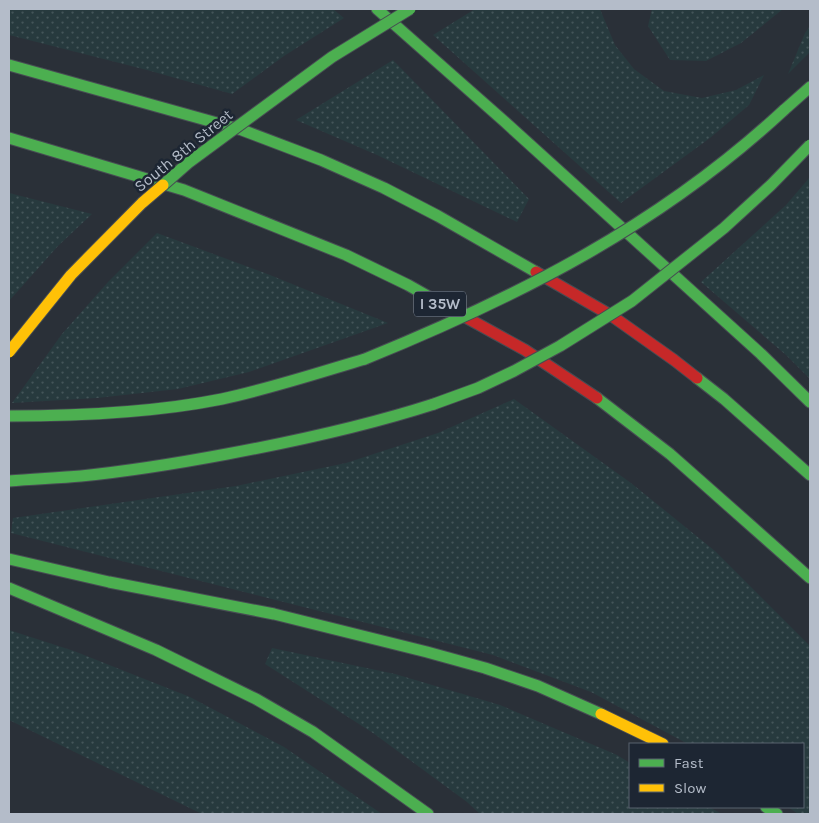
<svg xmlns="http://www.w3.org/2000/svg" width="819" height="823" font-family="Karla,sans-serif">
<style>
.grass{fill:url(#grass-dots)}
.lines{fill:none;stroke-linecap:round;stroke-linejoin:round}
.fast-casing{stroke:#474c53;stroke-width:13}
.slow-casing{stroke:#474c53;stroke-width:13}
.jam-casing{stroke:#474c53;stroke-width:13}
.fast{stroke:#4caf50;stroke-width:11}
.slow{stroke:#ffc107;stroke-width:11}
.jam{stroke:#c62828;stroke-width:11}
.fast-bridge-casing{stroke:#474c53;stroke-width:13;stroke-linecap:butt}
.slow-bridge-casing{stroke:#474c53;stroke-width:13;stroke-linecap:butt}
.fast-bridge{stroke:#4caf50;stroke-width:11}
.slow-bridge{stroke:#ffc107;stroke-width:11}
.labels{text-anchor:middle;stroke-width:5;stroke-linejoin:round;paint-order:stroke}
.shield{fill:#1d2633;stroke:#878f9c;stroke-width:1}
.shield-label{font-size:15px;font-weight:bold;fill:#b4bcc9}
.street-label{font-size:16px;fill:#b4bcc9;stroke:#1d2633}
</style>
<defs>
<pattern id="grass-dots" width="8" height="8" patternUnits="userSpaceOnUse" patternTransform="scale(1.25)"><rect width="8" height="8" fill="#273a3e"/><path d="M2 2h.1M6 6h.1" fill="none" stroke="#445559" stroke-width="1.8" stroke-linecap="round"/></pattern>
</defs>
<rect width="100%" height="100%" fill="#2a3038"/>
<path class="grass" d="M 9,9 L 333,9 L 344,18 L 284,56 L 232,94 L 147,70 L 9,35 Z
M 475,9 L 600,9 L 615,45 L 634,69 L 664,91 L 702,98 L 736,90 L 764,75 L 749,105 L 710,138 L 621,203 L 433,35 Z
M 652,9 L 783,9 L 741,43 L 706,61 L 670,60 L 648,26 Z
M 810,26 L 810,52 L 788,74 L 805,33 Z
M 393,60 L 529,199 L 517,222 L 377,155 L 296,120 Z
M 810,177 L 810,379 L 786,355 L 701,282 L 786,205 Z
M 9,193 L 92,214 L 58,246 L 9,301 Z
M 157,233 L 270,275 L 388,323 L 249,372 L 178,389 L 97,398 L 12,403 L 62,334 L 108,282 Z
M 514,399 L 631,483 L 715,551 L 810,646 L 810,814 L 798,814 L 788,807 L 803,807 L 803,744 L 688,744 L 591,692 L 493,655 L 11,533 L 13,518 L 236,486 L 346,463 L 438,433 Z
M 9,630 L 74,651 L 190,697 L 284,747 L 382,814 L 202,814 L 9,720 Z
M 272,648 L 395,674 L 500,705 L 617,755 L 630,763 L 630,807 L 709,807 L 722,814 L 480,814 L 467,802 L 373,733 L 265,664 Z"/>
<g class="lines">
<g class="fast-casing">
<path id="fast" d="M 377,9 L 505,122 L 761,354 L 810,402
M 9,65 L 242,130 L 321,160 L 384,188 L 438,216 L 536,272
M 784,110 L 810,87
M 9,138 L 184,190 L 346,255 L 408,285 L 431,298
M 697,378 L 724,399 L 810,475
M 597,398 L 670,454 L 810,578
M 9,416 C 80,416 152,413 222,399 C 269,389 318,373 365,359
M 9,481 C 33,479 57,478 81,476 C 130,471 179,463 227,454 C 297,441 366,426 434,404
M 9,559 L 109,582 L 274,614 L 427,652 L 485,668 L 538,686 L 601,714
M 9,588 L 156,650 L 256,699 L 313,732 L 428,814
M 766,807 L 777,814"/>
</g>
<g class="slow-casing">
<path id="slow" d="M 601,714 L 663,744"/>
</g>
<g class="jam-casing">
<path id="jam" d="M 536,272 L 612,316 L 674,360 L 697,378
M 431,298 L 525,350 L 597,398"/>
</g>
<use href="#fast" class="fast"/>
<use href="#slow" class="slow"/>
<use href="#jam" class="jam"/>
<g class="fast-bridge-casing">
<path id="fast-bridge" d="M 163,185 L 188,163 L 332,57 L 410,9
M 365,359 C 520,296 660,225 784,110
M 434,404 L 478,388 L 514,371 L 560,346 L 632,301 L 724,228 L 771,185 L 810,145"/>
</g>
<g class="slow-bridge-casing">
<path id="slow-bridge" d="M 9,352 L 71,275 L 142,203 L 163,185"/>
</g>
<use href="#fast-bridge" class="fast-bridge"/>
<use href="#slow-bridge" class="slow-bridge"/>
</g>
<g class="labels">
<rect class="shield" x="414" y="291.5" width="52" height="25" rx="4"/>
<g class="shield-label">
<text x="440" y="309">I 35W</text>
</g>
<g class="street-label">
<text transform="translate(183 150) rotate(-39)" y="6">South 8th Street</text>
</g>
</g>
<rect width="819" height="823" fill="none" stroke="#b4bcc9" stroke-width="20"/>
<rect x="629" y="743" width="175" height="65" fill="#1d2633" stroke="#59626f"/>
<rect x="639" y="759" width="25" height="8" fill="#4caf50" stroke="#59626f"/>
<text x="674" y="768" font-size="15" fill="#b4bcc9">Fast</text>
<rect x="639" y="784" width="25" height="8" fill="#ffc107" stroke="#59626f"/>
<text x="674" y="793" font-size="15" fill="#b4bcc9">Slow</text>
</svg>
